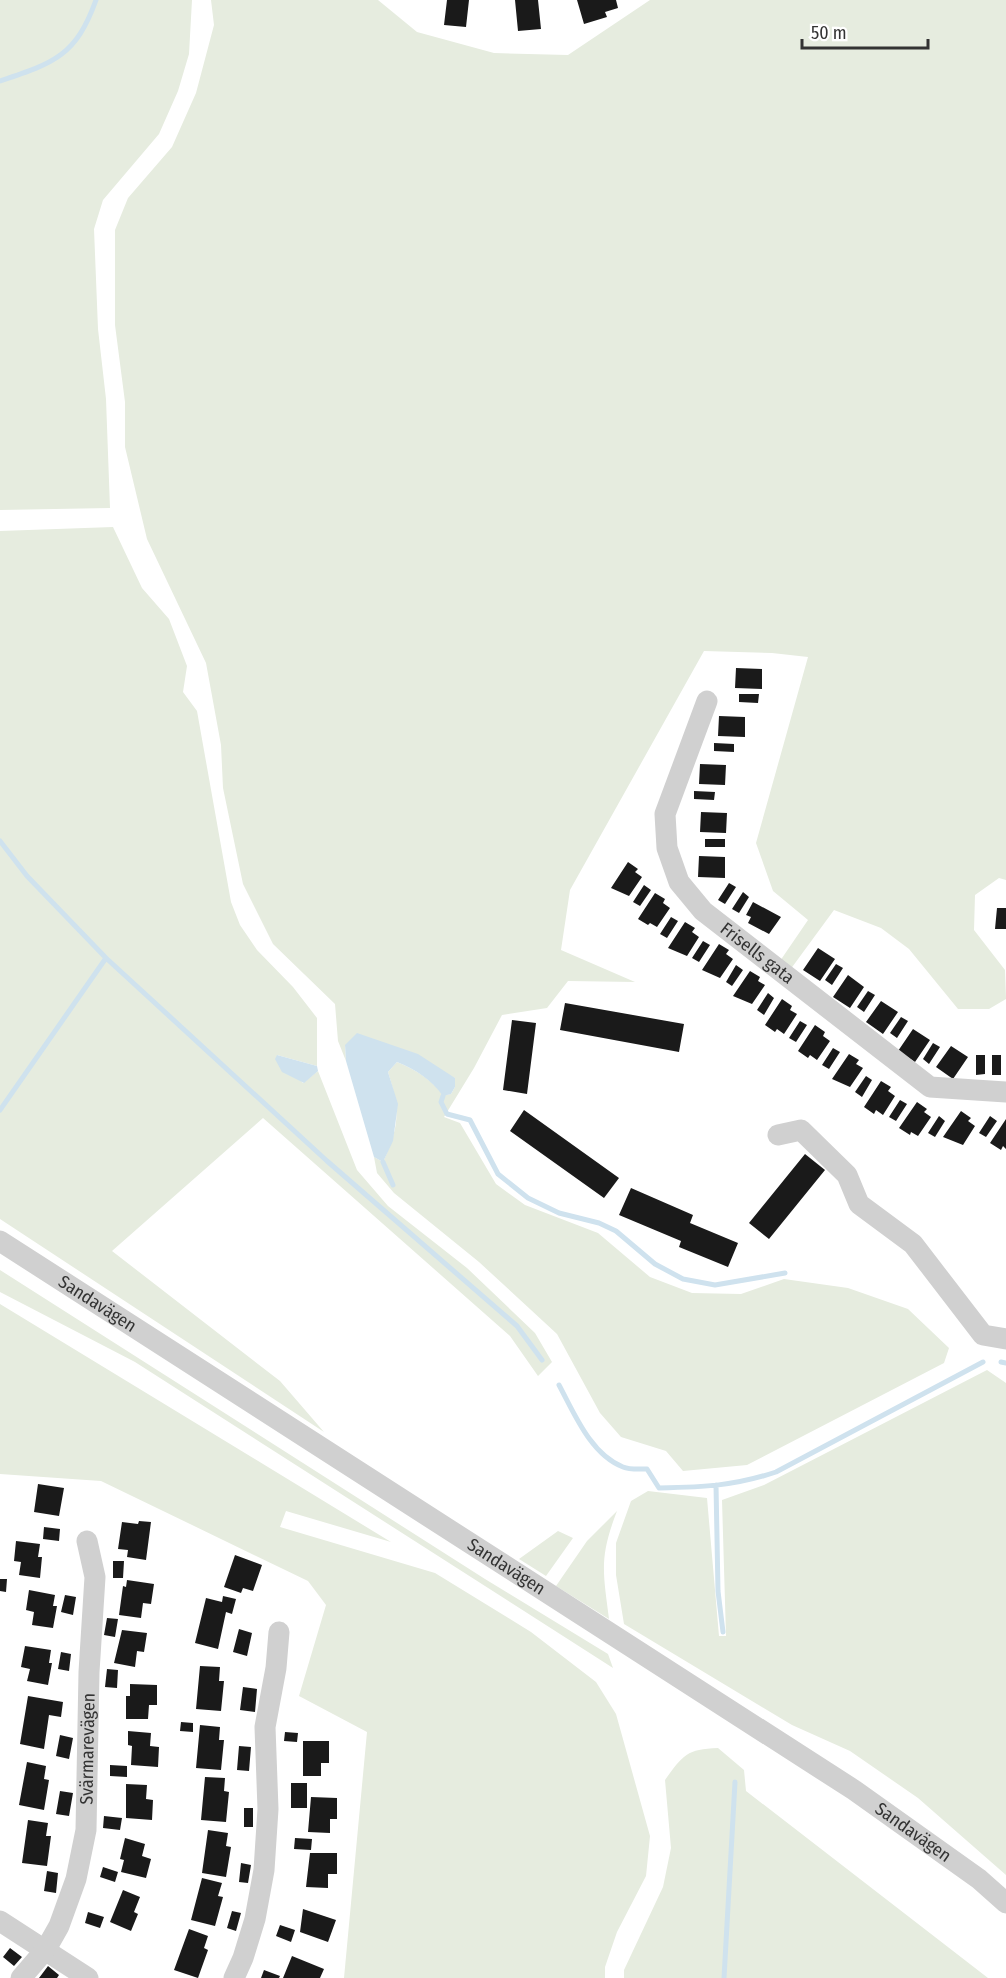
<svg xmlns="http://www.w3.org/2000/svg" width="1006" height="1978" font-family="'Fira Sans Condensed',sans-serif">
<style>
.green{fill:#e6ecdf}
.water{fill:#cfe2ee}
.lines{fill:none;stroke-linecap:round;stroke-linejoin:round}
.stream{stroke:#cfe2ee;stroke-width:5}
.building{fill:#1a1a1a}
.minor{stroke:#d0d0d0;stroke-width:21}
.labels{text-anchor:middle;stroke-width:6;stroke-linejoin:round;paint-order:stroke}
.street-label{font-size:18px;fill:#333;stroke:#fff}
</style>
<rect width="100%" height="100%" fill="#fff"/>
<path class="green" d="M 0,0 L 192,0 L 189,54 L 178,91 L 159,134 L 103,200 L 94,229 L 98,329 L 106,399 L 110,508 L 0,510 Z
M 211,0 L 378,0 L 417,32 L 494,53 L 568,55 L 650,0 L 1006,0 L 1006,880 L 999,878 L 975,895 L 974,930 L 1005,970 L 1006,999 L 989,1009 L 958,1009 L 909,949 L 881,928 L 834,910 L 790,970 L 780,961 L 808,920 L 773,891 L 756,843 L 808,657 L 772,653 L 704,651 L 570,890 L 561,950 L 635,982 L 568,981 L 547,1008 L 502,1015 L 474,1068 L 444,1117 L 460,1123 L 496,1184 L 525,1205 L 598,1233 L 650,1277 L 692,1293 L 741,1294 L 784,1279 L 848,1288 L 908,1309 L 949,1348 L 944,1363 L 747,1465 L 683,1471 L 666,1451 L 621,1437 L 600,1413 L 557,1334 L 479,1262 L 394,1193 L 377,1173 L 374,1157 L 383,1162 C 400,1125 400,1110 388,1072 L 397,1062 C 416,1070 431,1079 443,1095 L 451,1094 L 455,1087 L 455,1078 L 345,1045 L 346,1061 L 338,1041 L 335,1004 L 273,944 L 243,884 L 223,788 L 221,745 L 206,663 L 147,539 L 125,447 L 125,402 L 115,325 L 115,230 L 128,198 L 172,147 L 196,93 L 214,25 Z
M 113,527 L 142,588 L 169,619 L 187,666 L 183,692 L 197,711 L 231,902 L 240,925 L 257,950 L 293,987 L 317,1018 L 317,1066 L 277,1055 L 303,1083 L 318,1071 L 357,1170 L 388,1206 L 467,1268 L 535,1333 L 552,1362 L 538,1376 L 510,1336 L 263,1118 L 112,1251 L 280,1381 L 324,1432 L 0,1219 L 0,531 Z
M 0,1270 L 485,1579 L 608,1654 L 613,1668 L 135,1362 L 0,1292 Z
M 0,1304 L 391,1542 L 286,1511 L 280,1527 L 435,1573 L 531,1632 L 596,1682 L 616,1714 L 650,1836 L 646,1876 L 617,1932 L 605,1967 L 605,1978 L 344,1978 L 367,1732 L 299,1696 L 326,1605 L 308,1581 L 101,1481 L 0,1474 Z
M 987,1370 L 1006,1383 L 1006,1875 L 918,1798 L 850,1751 L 792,1725 L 624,1624 L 616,1575 L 616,1543 L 631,1501 L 648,1491 L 707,1498 L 719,1636 L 726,1636 L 722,1500 L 764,1485 Z
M 617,1511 C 599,1558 603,1571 609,1619 L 556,1586 L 587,1541 Z
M 558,1531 L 573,1538 L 546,1576 L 519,1559 Z
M 718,1748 L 744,1770 L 746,1791 L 988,1978 L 624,1978 L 624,1970 L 663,1887 L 671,1848 L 665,1780 C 683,1755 687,1749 718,1748 Z"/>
<path class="water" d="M 357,1033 L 418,1054 L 455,1078 L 455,1087 L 451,1094 L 443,1096 C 431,1079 416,1070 397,1062 L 388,1072 L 398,1104 L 393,1141 L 383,1162 L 374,1157 L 346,1061 L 345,1045 Z
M 277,1055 L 317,1066 L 318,1071 L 304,1083 L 282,1072 L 275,1059 Z"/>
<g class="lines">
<path class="stream" d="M 0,81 C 54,63 76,56 96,0
M 0,841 L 27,876 L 106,958 L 327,1161 L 517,1326 L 542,1360
M 443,1096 L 441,1102 L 447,1114 L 470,1120 L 498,1174 L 528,1198 L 559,1213 L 599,1223 L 616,1231 L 655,1264 L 683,1279 L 715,1285 L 785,1273
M 0,1110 L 106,958
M 383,1162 L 393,1185
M 1001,1362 L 1006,1363
M 559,1385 C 574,1413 591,1455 623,1467 C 630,1470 639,1469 647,1469 L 659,1488 C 704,1487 734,1486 776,1472 L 983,1362
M 716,1485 L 718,1591 L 723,1632
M 724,1978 L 735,1782"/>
</g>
<path class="building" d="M 447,0 L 469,0 L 466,27 L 444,25 Z
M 515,0 L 538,0 L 541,29 L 518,31 Z
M 577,0 L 616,0 L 618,8 L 605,12 L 607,17 L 584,24 Z
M 736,668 L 762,669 L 762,689 L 735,688 Z
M 739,694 L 759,694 L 758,703 L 739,702 Z
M 719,716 L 745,717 L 745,737 L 718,736 Z
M 714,743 L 734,744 L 734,752 L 714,751 Z
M 700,764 L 726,765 L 725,785 L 699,784 Z
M 694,791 L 715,792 L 714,800 L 694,799 Z
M 701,812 L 727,813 L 726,833 L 700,832 Z
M 705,839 L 725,839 L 725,847 L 705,847 Z
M 699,856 L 725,857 L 725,878 L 698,877 Z
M 628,862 L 638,869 L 635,872 L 642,877 L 629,896 L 611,888 Z
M 729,883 L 736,887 L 725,904 L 718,900 Z
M 644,885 L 651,890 L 640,906 L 633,902 Z
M 743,892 L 749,897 L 739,913 L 732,909 Z
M 655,893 L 665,899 L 663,903 L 670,908 L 657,927 L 650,923 L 648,925 L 638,919 Z
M 753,902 L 781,917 L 769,934 L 748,923 L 751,917 L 746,915 Z
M 997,908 L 1006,908 L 1006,929 L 995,929 Z
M 671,917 L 678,921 L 667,938 L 660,934 Z
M 685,922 L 695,928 L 692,932 L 699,937 L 687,956 L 668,948 Z
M 703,941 L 710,945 L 699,962 L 692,958 Z
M 719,944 L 729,950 L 726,954 L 733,959 L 720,978 L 702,970 Z
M 818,948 L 835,959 L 820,981 L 803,970 Z
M 836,964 L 843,968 L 832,985 L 825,980 Z
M 736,965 L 743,970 L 732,986 L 726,982 Z
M 750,971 L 760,977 L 758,981 L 765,985 L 752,1004 L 733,996 Z
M 848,975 L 864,987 L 850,1008 L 833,997 Z
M 868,991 L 875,995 L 864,1012 L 857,1007 Z
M 768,993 L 774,998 L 764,1015 L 757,1010 Z
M 782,999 L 792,1006 L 790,1010 L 797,1014 L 784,1034 L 777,1029 L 775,1032 L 765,1025 Z
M 881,1001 L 898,1012 L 883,1034 L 866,1022 Z
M 565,1003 L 684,1024 L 679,1052 L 560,1030 Z
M 901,1017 L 908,1021 L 897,1038 L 890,1033 Z
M 512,1020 L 536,1023 L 527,1094 L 503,1090 Z
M 800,1021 L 807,1025 L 796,1042 L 789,1038 Z
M 815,1025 L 825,1032 L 823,1036 L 830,1041 L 817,1060 L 810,1055 L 808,1058 L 798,1051 Z
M 913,1029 L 930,1040 L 915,1062 L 898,1051 Z
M 933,1043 L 940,1047 L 929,1064 L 923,1059 Z
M 951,1046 L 968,1057 L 953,1079 L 936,1067 Z
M 833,1048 L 840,1052 L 829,1069 L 822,1065 Z
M 849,1054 L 859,1060 L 856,1064 L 863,1068 L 850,1087 L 832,1079 Z
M 976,1055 L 985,1055 L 985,1074 L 976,1075 Z
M 992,1055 L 1001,1055 L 1001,1075 L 992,1075 Z
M 866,1076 L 872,1080 L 862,1097 L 855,1092 Z
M 881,1081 L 891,1087 L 888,1091 L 895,1096 L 883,1115 L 876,1110 L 874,1114 L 864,1107 Z
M 900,1100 L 907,1104 L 896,1121 L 889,1117 Z
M 917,1102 L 927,1109 L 924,1112 L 931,1117 L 918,1136 L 911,1132 L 910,1135 L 899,1128 Z
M 524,1110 L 619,1178 L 604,1198 L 510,1131 Z
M 961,1111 L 971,1118 L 968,1121 L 975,1126 L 963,1145 L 943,1137 Z
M 939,1116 L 945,1121 L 935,1137 L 928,1133 Z
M 990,1116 L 997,1121 L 986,1137 L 979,1133 Z
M 1006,1119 L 1006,1149 L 1003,1146 L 1001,1150 L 990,1143 Z
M 805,1154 L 825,1170 L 769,1239 L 749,1223 Z
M 631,1188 L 693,1215 L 690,1223 L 738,1243 L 728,1267 L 679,1247 L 681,1241 L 619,1215 Z
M 38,1484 L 64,1488 L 59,1516 L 34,1512 Z
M 139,1521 L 151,1522 L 146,1560 L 127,1557 L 128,1550 L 118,1549 L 122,1522 L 138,1524 Z
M 44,1527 L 60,1529 L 59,1541 L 43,1539 Z
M 16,1541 L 40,1544 L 38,1557 L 42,1557 L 40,1578 L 19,1575 L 21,1562 L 14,1561 Z
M 235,1555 L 262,1565 L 253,1591 L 243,1588 L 241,1593 L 224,1587 Z
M 113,1561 L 124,1561 L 123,1578 L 113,1578 Z
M 0,1579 L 7,1579 L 6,1592 L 0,1591 Z
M 127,1580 L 154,1584 L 151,1604 L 143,1603 L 141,1618 L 119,1615 L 123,1586 L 126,1587 Z
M 29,1590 L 55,1595 L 53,1606 L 57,1606 L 53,1628 L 32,1625 L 34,1612 L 26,1610 Z
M 65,1595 L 76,1597 L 73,1615 L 61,1612 Z
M 223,1596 L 236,1599 L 232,1614 L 226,1612 L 218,1649 L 195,1643 L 206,1598 L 222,1602 Z
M 107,1618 L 118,1619 L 115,1637 L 104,1635 Z
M 239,1629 L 252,1633 L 247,1656 L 233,1652 Z
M 122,1630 L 147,1633 L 144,1652 L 137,1651 L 135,1667 L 114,1663 Z
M 25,1646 L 51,1650 L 49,1663 L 52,1663 L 48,1685 L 27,1681 L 30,1669 L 21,1667 Z
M 61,1652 L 71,1654 L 69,1671 L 58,1669 Z
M 200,1666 L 220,1667 L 219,1681 L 224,1681 L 221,1711 L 196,1709 Z
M 107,1669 L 118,1670 L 117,1688 L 105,1687 Z
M 130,1684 L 157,1685 L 157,1705 L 149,1705 L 148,1719 L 126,1719 L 126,1696 L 130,1696 Z
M 243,1687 L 257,1689 L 255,1712 L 240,1710 Z
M 28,1696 L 63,1702 L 61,1717 L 49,1715 L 44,1749 L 20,1744 Z
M 181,1722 L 193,1723 L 193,1732 L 180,1731 Z
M 200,1725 L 220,1727 L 219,1740 L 224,1740 L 221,1770 L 196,1768 Z
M 128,1731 L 151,1733 L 150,1746 L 159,1747 L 158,1767 L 131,1765 L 132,1746 L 128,1745 Z
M 285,1732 L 298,1733 L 297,1742 L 284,1741 Z
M 60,1735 L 73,1738 L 69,1759 L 56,1756 Z
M 303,1741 L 329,1741 L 329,1763 L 321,1763 L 321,1776 L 303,1776 Z
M 239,1746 L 251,1747 L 249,1771 L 237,1770 Z
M 27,1762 L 46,1766 L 44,1779 L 49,1780 L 44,1810 L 19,1805 Z
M 110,1765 L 127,1766 L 127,1777 L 110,1776 Z
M 205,1777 L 225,1778 L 224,1791 L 229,1792 L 226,1822 L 201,1820 Z
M 291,1783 L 307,1783 L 307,1808 L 291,1808 Z
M 126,1784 L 147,1785 L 146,1799 L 153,1800 L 152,1820 L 126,1818 Z
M 60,1791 L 73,1793 L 69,1816 L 56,1814 Z
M 311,1797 L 337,1798 L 337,1819 L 330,1819 L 330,1833 L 308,1832 Z
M 244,1808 L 253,1808 L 253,1827 L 244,1827 Z
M 104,1816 L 122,1818 L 120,1830 L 103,1828 Z
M 28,1820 L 48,1823 L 46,1836 L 51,1836 L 47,1866 L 22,1863 Z
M 208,1830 L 228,1833 L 226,1846 L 231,1847 L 226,1877 L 202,1873 Z
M 125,1838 L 145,1844 L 142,1856 L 151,1859 L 146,1878 L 121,1872 L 124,1860 L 120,1859 Z
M 295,1838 L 312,1839 L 311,1850 L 294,1849 Z
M 310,1853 L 337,1853 L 337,1874 L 328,1874 L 328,1888 L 306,1887 Z
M 241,1863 L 251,1865 L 248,1883 L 239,1882 Z
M 103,1867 L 118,1872 L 115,1882 L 100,1877 Z
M 47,1871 L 58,1873 L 56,1893 L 44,1891 Z
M 202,1878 L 222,1883 L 218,1896 L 223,1897 L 215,1926 L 191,1920 Z
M 123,1890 L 140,1897 L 134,1912 L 138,1914 L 131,1931 L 110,1922 Z
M 303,1909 L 336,1920 L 328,1942 L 300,1932 Z
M 232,1911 L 241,1913 L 236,1931 L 227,1928 Z
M 88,1912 L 104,1917 L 100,1928 L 85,1923 Z
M 280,1925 L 295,1930 L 291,1942 L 276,1936 Z
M 189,1929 L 208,1936 L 204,1948 L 208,1950 L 198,1978 L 174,1970 Z
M 10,1948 L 22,1957 L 14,1966 L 3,1957 Z
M 292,1956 L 324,1969 L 320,1978 L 283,1978 Z
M 48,1966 L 59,1975 L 57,1978 L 39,1978 Z
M 264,1970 L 280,1976 L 279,1978 L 261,1978 Z"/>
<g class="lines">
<g class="minor">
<path id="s1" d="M 707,701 L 665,814 L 667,848 L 679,882 L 703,911 L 930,1087 L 1006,1092"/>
<path d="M 778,1135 L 801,1130 L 847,1175 L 859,1204 L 913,1244 L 983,1335 L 1006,1339"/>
<path id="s2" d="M 0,1241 L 854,1790 L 979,1879 L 1006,1903"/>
<path d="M 0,1921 L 88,1978"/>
<path id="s3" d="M 21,1978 L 46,1949 L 59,1926 L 76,1879 L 86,1830 L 89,1672 L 95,1577 L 87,1541"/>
<path d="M 234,1978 L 243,1958 L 255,1919 L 264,1870 L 268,1809 L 265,1727 L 276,1668 L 279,1632"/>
</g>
</g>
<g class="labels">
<g class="street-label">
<text dy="6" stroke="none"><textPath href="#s1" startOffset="297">Frisells gata</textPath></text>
<text dy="6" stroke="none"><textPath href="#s2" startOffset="116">Sandavägen</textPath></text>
<text dy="6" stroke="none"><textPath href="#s2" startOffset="602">Sandavägen</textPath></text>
<text dy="6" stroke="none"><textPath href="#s3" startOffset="246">Svärmarevägen</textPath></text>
<text dy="6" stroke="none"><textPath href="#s2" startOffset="1088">Sandavägen</textPath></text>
</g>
</g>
<path d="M802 39v9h126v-9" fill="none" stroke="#333333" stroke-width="3"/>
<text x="811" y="39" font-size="18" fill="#333333" stroke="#ffffff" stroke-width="4.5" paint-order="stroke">50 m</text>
</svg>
